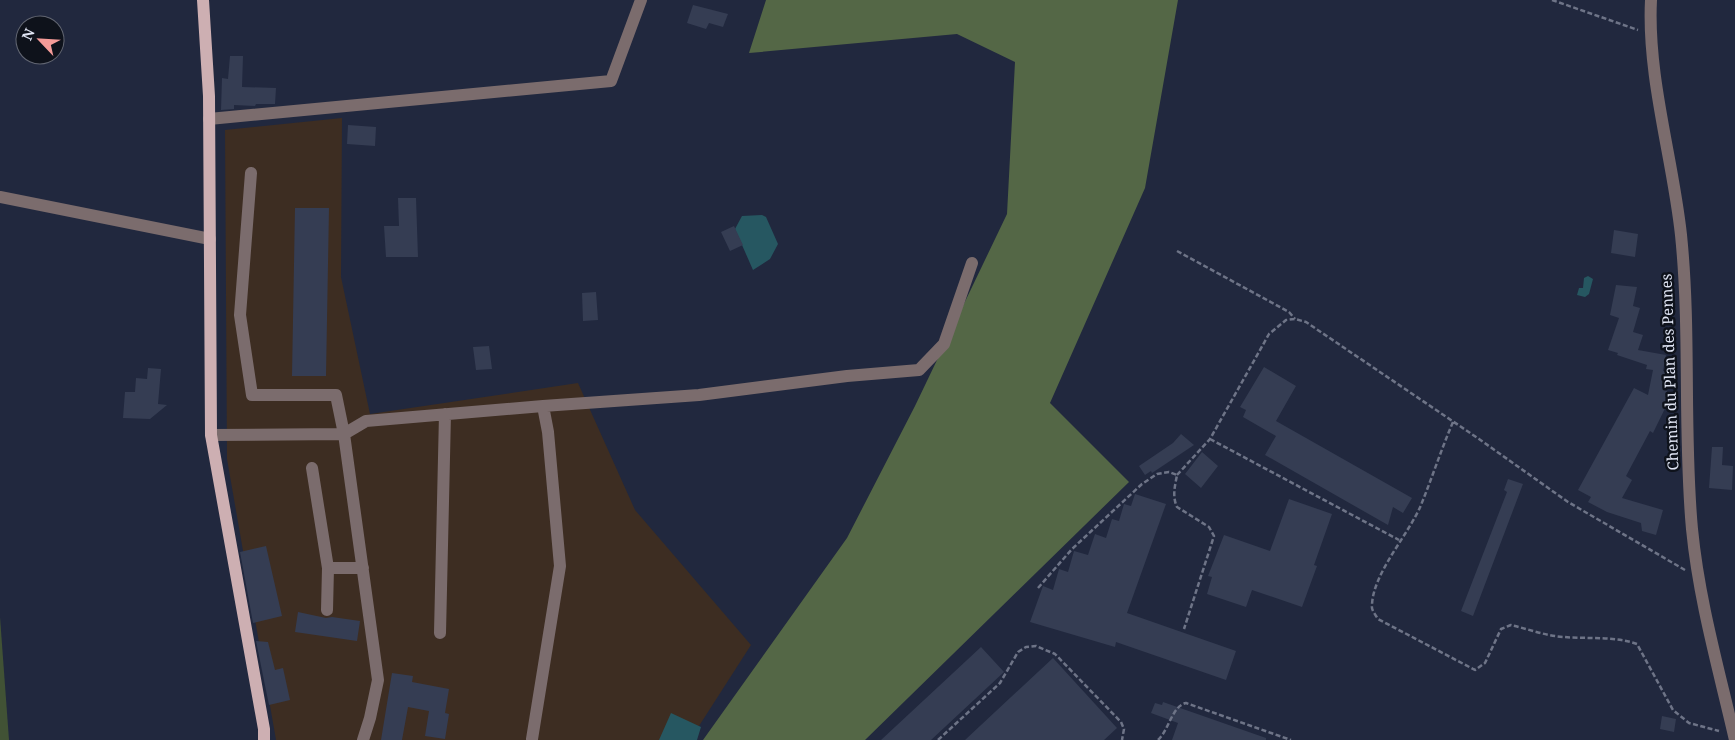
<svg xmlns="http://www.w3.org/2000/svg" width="1735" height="740" font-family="'Noto Serif',serif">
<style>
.industrial{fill:#3d2d22}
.green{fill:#415235}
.forest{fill:#546746}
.water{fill:#265761}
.building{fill:#353d53}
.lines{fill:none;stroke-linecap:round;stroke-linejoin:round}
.path{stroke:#6e7487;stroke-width:2.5;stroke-dasharray:5 2.5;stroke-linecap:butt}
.minor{stroke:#7b6c6d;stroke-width:12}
.major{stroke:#cdafb2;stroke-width:12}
.labels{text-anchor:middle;stroke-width:5;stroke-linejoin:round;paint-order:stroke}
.street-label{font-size:15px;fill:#e0e5f4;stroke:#0e121b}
</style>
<rect width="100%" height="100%" fill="#21283e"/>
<path class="industrial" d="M 342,118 L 341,277 L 370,414 L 578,383 L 635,510 L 751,645 L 690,740 L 276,740 L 227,459 L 225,130 Z"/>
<path class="green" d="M 0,617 L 9,740 L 0,740 Z"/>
<path class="forest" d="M 766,0 L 1178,0 L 1145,188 L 1050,403 L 1129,482 L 865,740 L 703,740 L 847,538 L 915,406 L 1007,214 L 1015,62 L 957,34 L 749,53 Z"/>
<path class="water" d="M 762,215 L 766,217 L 778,244 L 770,259 L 753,270 L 735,229 L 742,216 Z
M 1588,276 L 1593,279 L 1589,294 L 1585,297 L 1577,295 L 1579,288 L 1583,288 L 1584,278 Z
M 671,713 L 701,727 L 697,740 L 659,740 Z"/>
<path class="building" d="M 693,5 L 728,14 L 723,27 L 709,23 L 706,29 L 687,23 Z
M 230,56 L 243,56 L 242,87 L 276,88 L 275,104 L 256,104 L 255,106 L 234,105 L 234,109 L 221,110 L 222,78 L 228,79 Z
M 348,125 L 376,127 L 375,146 L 347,144 Z
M 398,198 L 416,198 L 418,257 L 386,257 L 384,226 L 399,226 Z
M 295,208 L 329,208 L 326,376 L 292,376 Z
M 734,226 L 743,245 L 730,251 L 721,232 Z
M 1614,230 L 1638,234 L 1635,257 L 1611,253 Z
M 1616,285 L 1637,287 L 1633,306 L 1640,308 L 1633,332 L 1643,335 L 1638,350 L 1666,355 L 1663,371 L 1670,373 L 1667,392 L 1673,392 L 1653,433 L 1650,431 L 1626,476 L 1632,480 L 1622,498 L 1663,510 L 1656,535 L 1642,531 L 1641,523 L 1607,512 L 1588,502 L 1591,497 L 1578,490 L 1634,388 L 1648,395 L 1653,370 L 1646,369 L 1647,365 L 1617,355 L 1618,353 L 1608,350 L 1619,318 L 1610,315 Z
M 596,292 L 598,320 L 583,321 L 582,293 Z
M 489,346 L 492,369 L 476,370 L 473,347 Z
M 1264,367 L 1296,386 L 1276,421 L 1412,498 L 1403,513 L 1393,507 L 1388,525 L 1265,455 L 1276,436 L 1243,417 L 1246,410 L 1240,407 Z
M 148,368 L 161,369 L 158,404 L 167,405 L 150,419 L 123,418 L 125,392 L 135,392 L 136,378 L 147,379 Z
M 1181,434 L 1194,445 L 1152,473 L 1151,471 L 1145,475 L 1139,466 L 1173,443 Z
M 1712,447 L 1723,447 L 1722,465 L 1733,466 L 1732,490 L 1709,488 Z
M 1202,452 L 1218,466 L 1201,488 L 1185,474 Z
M 1508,479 L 1523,484 L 1473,616 L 1461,611 L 1507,492 L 1504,490 Z
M 1135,494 L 1166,504 L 1127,613 L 1236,651 L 1226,680 L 1116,642 L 1115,647 L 1030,622 L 1043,586 L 1053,590 L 1059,569 L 1068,572 L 1074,551 L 1088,555 L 1095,534 L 1106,538 L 1112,519 L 1119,521 L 1124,504 L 1131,506 Z
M 1289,499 L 1332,514 L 1314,565 L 1317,566 L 1302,607 L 1252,590 L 1246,607 L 1207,594 L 1212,577 L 1208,576 L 1224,535 L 1270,551 Z
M 266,546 L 282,616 L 253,623 L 240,552 Z
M 298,612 L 326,618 L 332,617 L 360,621 L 357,641 L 295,632 Z
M 256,641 L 268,642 L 275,670 L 283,668 L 290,700 L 269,705 Z
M 981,647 L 1004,672 L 931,740 L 881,740 Z
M 1053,658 L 1117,728 L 1104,740 L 965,740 Z
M 392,673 L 413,676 L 412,682 L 449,689 L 445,713 L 449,714 L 445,739 L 425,736 L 429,711 L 408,707 L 402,740 L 381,740 Z
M 1163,702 L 1266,738 L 1266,740 L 1172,740 L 1178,723 L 1151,713 L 1155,703 L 1162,705 Z
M 1662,716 L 1676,719 L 1674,732 L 1660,729 Z"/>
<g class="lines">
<path class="path" d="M 1552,0 L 1638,30
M 1177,251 L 1289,312 L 1295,319
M 1453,422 C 1441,450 1432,478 1421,505 C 1409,534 1373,573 1372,605 C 1371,610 1375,614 1378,619 L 1475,670 L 1485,663 L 1501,629 L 1511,625 C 1528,629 1546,636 1564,637 C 1588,639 1615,636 1637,644 L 1673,710 L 1689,723 L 1719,731
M 1210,439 L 1399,540
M 1177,475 L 1210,439 L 1269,334 L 1286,320 L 1295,319 L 1306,322 L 1479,439 L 1568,502 L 1685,570
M 1038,588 L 1072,549 L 1142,484 L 1157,474 L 1169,472 L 1177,475 C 1175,486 1172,496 1177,507 L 1209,527 L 1214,536 L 1184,629
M 938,740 L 1000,683 L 1018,652 L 1026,647 L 1036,646 L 1055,654 L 1121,722 L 1124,729 L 1122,740
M 1158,740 C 1169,730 1172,706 1186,703 L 1291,740"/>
<path class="minor" d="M 1651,0 C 1647,77 1673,159 1681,235 C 1691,333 1683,432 1692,529 C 1699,601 1719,670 1735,740
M 209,119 L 611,81 L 641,0
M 251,173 L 240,315 L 252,395 L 336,395 L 344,434 L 366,421 L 543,406 L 548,432 L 560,566 L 532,739
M 0,197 L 210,239
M 543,406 L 699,395 L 847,376 L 919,370 L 944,344 L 972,263
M 211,435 L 344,434 L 378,680 L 370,718 L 363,740
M 312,468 L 328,568 L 363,568
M 327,610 L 328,568
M 440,633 L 445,414"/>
<path class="major" d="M 203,0 L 209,96 L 211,435 L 264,729 L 264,740"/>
</g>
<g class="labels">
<g class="street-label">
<text transform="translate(1670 372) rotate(-92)" y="5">Chemin du Plan des Pennes</text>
</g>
</g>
<g transform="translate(40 40) rotate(295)"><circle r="24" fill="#0e121b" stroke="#626672"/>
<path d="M0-4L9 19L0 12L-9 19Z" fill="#f59b98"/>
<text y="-8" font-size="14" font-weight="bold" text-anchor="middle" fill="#e0e5f4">N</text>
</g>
</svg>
